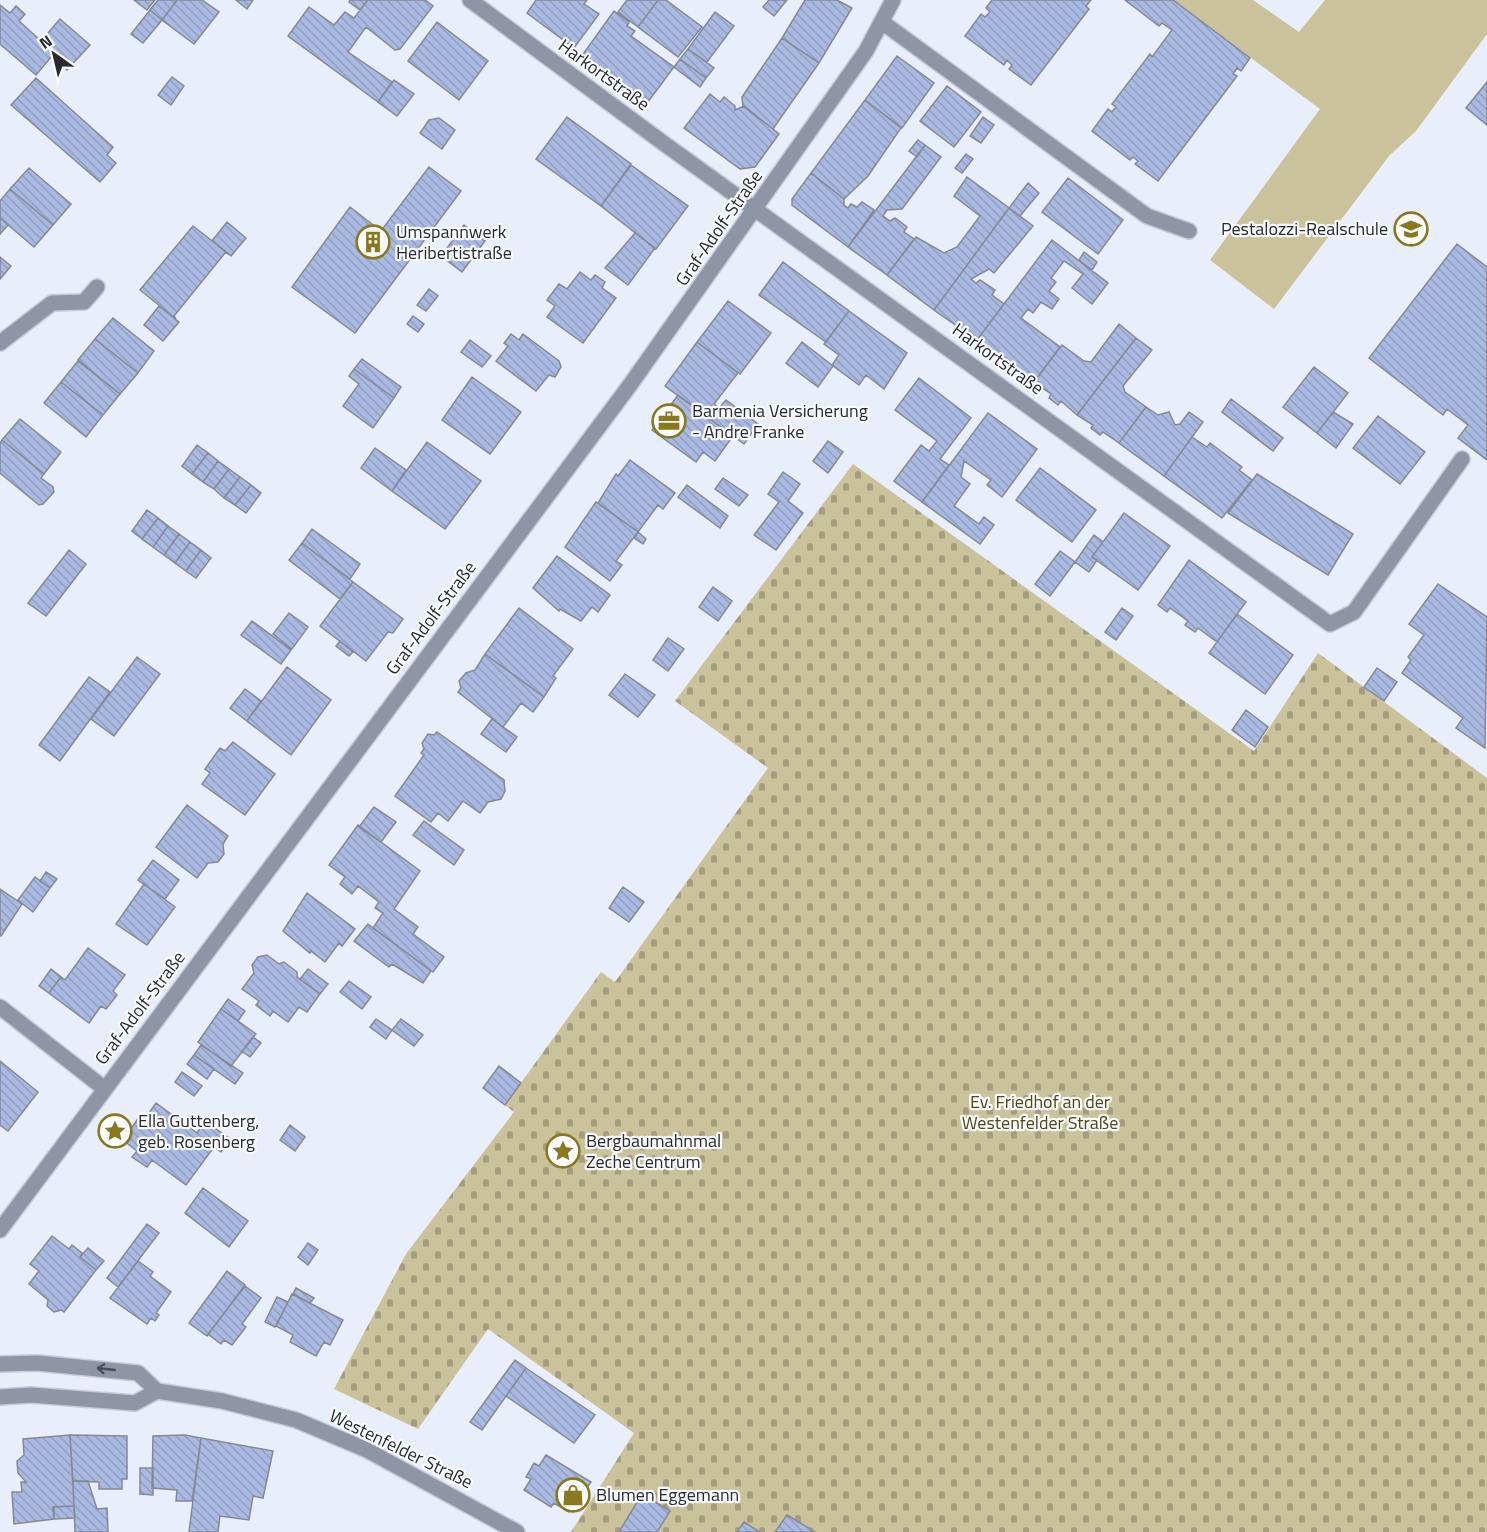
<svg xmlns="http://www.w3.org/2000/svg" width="1487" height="1532" font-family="'Titillium Web',sans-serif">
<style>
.cemetery{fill:url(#cemetery-stones)}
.park{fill:#cac29a}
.building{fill:url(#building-back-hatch);stroke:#848995;stroke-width:1.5}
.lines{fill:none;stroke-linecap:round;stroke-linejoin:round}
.minor-casing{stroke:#c6cbd6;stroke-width:18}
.tertiary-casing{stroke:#c6cbd6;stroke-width:18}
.minor{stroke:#8e95a7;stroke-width:15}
.tertiary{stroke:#8e95a7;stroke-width:15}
.oneway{stroke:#4c4f59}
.labels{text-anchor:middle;stroke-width:4.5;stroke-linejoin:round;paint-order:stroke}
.street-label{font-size:18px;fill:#282a2f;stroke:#fafbfe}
.poi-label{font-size:18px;fill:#282a2f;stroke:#fafbfe;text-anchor:start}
.park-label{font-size:18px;fill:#514711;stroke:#fafbfe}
</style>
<defs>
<pattern id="cemetery-stones" width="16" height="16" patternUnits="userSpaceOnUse" patternTransform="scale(1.5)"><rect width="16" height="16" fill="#cac29a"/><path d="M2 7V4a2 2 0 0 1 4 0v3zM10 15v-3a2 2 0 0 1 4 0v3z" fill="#a49e7e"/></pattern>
<pattern id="building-back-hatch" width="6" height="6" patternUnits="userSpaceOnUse" patternTransform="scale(1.5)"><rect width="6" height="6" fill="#a9b9e1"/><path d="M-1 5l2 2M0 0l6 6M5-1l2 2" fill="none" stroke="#919fc1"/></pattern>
</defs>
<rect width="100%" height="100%" fill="#e9eefb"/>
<path class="cemetery" d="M 853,464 L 1254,751 L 1318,653 L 1487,778 L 1487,1532 L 815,1532 L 787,1515 L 775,1532 L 571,1532 L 634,1433 L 488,1329 L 418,1429 L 334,1389 L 406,1254 L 514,1112 L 505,1105 L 601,972 L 615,982 L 768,768 L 675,701 Z"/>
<path class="park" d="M 1173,0 L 1253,0 L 1299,32 L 1325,0 L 1487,0 L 1487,34 L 1416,131 L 1389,156 L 1274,309 L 1210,260 L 1320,109 Z"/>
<path class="building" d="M 134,0 L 155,0 L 147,10 Z
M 158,0 L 177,0 L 162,20 L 150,10 Z
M 177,0 L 202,0 L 219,12 L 194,44 L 162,20 Z
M 236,0 L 253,0 L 247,9 Z
M 350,0 L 368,0 L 360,10 L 349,2 Z
M 368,0 L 425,0 L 433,6 L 400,49 L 395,50 L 366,27 L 348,52 L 392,82 L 378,102 L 288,36 L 309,7 L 334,25 L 345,12 L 354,18 Z
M 536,0 L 587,0 L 584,4 L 599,14 L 574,48 L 527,13 Z
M 627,0 L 658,0 L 638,27 L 618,12 Z
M 658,0 L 666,0 L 702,27 L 678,57 L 638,27 Z
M 769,0 L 787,0 L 774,16 L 763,7 Z
M 805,0 L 837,0 L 852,8 L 819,63 L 782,38 Z
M 992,0 L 1091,0 L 1086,6 L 1089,9 L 1031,85 L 1009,69 L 1012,65 L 1007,60 L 1004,65 L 965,36 L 981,14 L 985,17 L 990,12 L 986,8 Z
M 1125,0 L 1173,0 L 1250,58 L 1241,71 L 1237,68 L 1233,74 L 1237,76 L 1158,181 L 1135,164 L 1138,161 L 1133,157 L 1130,160 L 1092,131 L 1108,109 L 1112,112 L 1116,107 L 1112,104 L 1150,54 L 1152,57 L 1172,30 L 1162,23 L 1159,26 Z
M 0,5 L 10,13 L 16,6 L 25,14 L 19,21 L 41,41 L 60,19 L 90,45 L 67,70 L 52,56 L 36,75 L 0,44 Z
M 150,10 L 162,20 L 143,43 L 131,34 Z
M 614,11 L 629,22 L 627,26 L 635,31 L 631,36 L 674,67 L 648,102 L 583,54 Z
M 715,12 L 734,26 L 707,62 L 688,49 Z
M 437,22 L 488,61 L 459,100 L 408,61 Z
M 782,38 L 819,63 L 773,129 L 743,106 L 742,97 Z
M 688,49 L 714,68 L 706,78 L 680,59 Z
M 897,56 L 934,83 L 902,128 L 865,100 Z
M 680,59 L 706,78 L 700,87 L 674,67 Z
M 172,77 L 184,86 L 171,105 L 158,95 Z
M 36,78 L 113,147 L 107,155 L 116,163 L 100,182 L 11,105 Z
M 394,80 L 414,94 L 397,116 L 378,102 Z
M 1487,82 L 1487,125 L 1466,108 Z
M 947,86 L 981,112 L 954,147 L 920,121 Z
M 710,94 L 720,102 L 724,97 L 735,106 L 735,110 L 744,106 L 779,134 L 755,167 L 740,169 L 684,128 Z
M 865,100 L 901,128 L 868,176 L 844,199 L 811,173 Z
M 567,117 L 631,164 L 601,206 L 536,159 Z
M 983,117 L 994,125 L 981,143 L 970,136 Z
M 439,118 L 455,130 L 442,149 L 420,133 L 429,120 Z
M 918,140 L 925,145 L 917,157 L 909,151 Z
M 925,145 L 941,157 L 902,209 L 887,210 L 883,216 L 890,221 L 895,218 L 907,227 L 904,232 L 914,239 L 887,275 L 848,247 Z
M 966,154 L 973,159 L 962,173 L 955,168 Z
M 631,165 L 688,206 L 656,249 L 601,206 Z
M 429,167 L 461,191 L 355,333 L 292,287 L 350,207 L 381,231 Z
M 29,168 L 71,204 L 53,225 L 10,189 Z
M 811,173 L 844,199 L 844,205 L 848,208 L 851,204 L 857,207 L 862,202 L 874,210 L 848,247 L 792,205 L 792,199 Z
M 967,177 L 1009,208 L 934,310 L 887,275 L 916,237 L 944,253 L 957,247 L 980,216 L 954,196 Z
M 1068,178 L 1123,220 L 1098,254 L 1042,212 Z
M 1028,183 L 1039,193 L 1020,216 L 1009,208 Z
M 10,189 L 53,225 L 34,247 L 0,218 L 0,201 Z
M 1009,208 L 1033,226 L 994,273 L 989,269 L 971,279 L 976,283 L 980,280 L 995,290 L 992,295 L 1004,304 L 977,340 L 934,310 Z
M 0,218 L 8,225 L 0,234 Z
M 227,222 L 246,238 L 231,256 L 212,241 Z
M 464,225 L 485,241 L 462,272 L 441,256 Z
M 193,226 L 229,254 L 225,253 L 174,316 L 176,319 L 140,290 Z
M 635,233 L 655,248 L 628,285 L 605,268 Z
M 1052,240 L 1108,283 L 1092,304 L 1072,288 L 1083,274 L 1064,261 L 1051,278 L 1056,282 L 1049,291 L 1059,299 L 1052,309 L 1041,302 L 1033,313 L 1028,309 L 1021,318 L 1060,347 L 1034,382 L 977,340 Z
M 1457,244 L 1487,267 L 1487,460 L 1458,438 L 1468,425 L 1447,409 L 1443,415 L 1369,358 Z
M 1084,252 L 1097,262 L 1092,270 L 1079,260 Z
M 0,257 L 11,266 L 0,279 Z
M 783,262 L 849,311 L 826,342 L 759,295 Z
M 580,272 L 591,280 L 595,275 L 605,282 L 602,288 L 616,298 L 583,343 L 547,317 L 555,306 L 547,300 L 559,284 L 567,289 Z
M 429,289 L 438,296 L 426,311 L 417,305 Z
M 728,301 L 771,333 L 740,374 L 697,342 Z
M 159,306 L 179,322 L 163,341 L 144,325 Z
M 849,311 L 907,353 L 884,389 L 866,375 L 859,385 L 832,365 L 839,355 L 824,344 Z
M 413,316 L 424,324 L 418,332 L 407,324 Z
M 113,318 L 154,351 L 138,373 L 95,339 Z
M 1119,324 L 1136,338 L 1077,415 L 1061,401 L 1058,405 L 1049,398 L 1051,394 L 1034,382 L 1062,345 L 1084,361 L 1091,362 Z
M 511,334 L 519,340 L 523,334 L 559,361 L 561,367 L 555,377 L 549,375 L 536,391 L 496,361 L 508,346 L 504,343 Z
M 1136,338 L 1152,350 L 1123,386 L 1125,392 L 1146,407 L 1119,443 L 1103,432 L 1100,435 L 1091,428 L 1093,425 L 1077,415 Z
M 95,339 L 138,373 L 120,394 L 78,360 Z
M 470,340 L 491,356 L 482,367 L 461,352 Z
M 697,342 L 738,373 L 714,404 L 719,408 L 726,400 L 758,424 L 744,444 L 665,386 Z
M 802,342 L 833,366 L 818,387 L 786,363 Z
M 362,359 L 401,387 L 394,398 L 354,369 Z
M 78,361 L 120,394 L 103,415 L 61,382 Z
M 1314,367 L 1348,393 L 1317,433 L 1283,407 Z
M 354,369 L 394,398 L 373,428 L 343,406 L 359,384 L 349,376 Z
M 472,377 L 521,412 L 490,454 L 442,420 Z
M 919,378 L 971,418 L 940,459 L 949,465 L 922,502 L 894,481 L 921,445 L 929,451 L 937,441 L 895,410 Z
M 61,382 L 103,415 L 86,437 L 44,403 Z
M 678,395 L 733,436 L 715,461 L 703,452 L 696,462 L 652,430 Z
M 1231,399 L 1283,438 L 1273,451 L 1222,412 Z
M 1146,407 L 1158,415 L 1169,412 L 1175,425 L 1180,424 L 1189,412 L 1203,422 L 1164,476 L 1119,443 Z
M 1333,412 L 1353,424 L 1336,448 L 1317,433 Z
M 988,413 L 1037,449 L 1002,497 L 987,485 L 991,480 L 964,461 L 961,477 L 970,484 L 954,506 L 979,524 L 984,517 L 994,525 L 980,544 L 922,502 Z
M 1378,416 L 1425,452 L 1400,484 L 1353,448 Z
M 20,419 L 61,452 L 44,474 L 2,440 Z
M 1192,437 L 1207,447 L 1210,443 L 1242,467 L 1239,470 L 1252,480 L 1222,518 L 1164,476 Z
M 2,440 L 44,474 L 41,478 L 53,487 L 54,492 L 43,504 L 39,505 L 0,473 L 0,443 Z
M 828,441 L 843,452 L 828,473 L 813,461 Z
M 427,442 L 481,481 L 445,529 L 392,491 Z
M 197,445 L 208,453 L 192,474 L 182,466 Z
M 375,448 L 406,470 L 392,491 L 361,468 Z
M 208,453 L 218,461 L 203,482 L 192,474 Z
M 630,460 L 675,493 L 663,509 L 658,505 L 638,532 L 598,503 L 616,474 L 618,476 Z
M 218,461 L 229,469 L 214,489 L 203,482 Z
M 1040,468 L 1096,510 L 1072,542 L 1016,500 Z
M 229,469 L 240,477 L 224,498 L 214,489 Z
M 783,472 L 800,484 L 788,501 L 803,513 L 776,550 L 754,535 L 779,502 L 768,494 Z
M 1257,474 L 1353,534 L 1328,575 L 1228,513 Z
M 240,477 L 251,485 L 235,505 L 224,498 Z
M 723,478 L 748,495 L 739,506 L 715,489 Z
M 251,485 L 261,493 L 246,513 L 235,505 Z
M 687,485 L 728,516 L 720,528 L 678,497 Z
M 596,502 L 638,532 L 616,561 L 622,565 L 610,581 L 565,547 Z
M 147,510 L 158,518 L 142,539 L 132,531 Z
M 1124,513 L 1170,546 L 1138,590 L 1092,557 Z
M 158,518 L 168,526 L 153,547 L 142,539 Z
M 168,526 L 179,534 L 164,555 L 153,547 Z
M 312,529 L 360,564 L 350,579 L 302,543 Z
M 638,532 L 646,539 L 643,544 L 634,538 Z
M 179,534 L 190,542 L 175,563 L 164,555 Z
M 1094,535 L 1103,542 L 1092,557 L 1097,560 L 1089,572 L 1075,562 Z
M 190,542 L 201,550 L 186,571 L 175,563 Z
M 302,543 L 353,582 L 340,599 L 289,560 Z
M 69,550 L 86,564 L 46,616 L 28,603 Z
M 201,550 L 211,558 L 196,578 L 186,571 Z
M 1060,551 L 1075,562 L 1050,596 L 1035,584 Z
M 557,556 L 610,595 L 598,612 L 592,607 L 581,621 L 560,609 L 559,611 L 533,588 Z
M 1189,560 L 1246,602 L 1217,642 L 1198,628 L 1195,632 L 1185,625 L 1188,621 L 1170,608 L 1167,612 L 1158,605 Z
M 353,582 L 403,619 L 393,633 L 388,632 L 366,661 L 320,626 Z
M 1438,584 L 1487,617 L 1485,748 L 1456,728 L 1463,718 L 1402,673 L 1411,660 L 1408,657 L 1424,635 L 1409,624 Z
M 713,587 L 732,601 L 718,621 L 699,607 Z
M 519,608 L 573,649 L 553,676 L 556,678 L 544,697 L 485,654 Z
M 1122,608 L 1133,616 L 1116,640 L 1105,632 Z
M 289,613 L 308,627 L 292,649 L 273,634 Z
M 1237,614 L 1293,655 L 1265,694 L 1209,653 Z
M 252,621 L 291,650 L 281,664 L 241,635 Z
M 668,638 L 684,649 L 668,671 L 653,660 Z
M 340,641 L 353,652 L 349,656 L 336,646 Z
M 485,654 L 544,697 L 533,712 L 521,703 L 503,727 L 458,692 L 461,688 L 459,681 L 466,673 L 475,670 Z
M 137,657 L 160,674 L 114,736 L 91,719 Z
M 287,667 L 331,700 L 291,755 L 247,721 Z
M 1377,668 L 1397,682 L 1384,701 L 1364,687 Z
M 625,674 L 655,695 L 638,717 L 609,695 Z
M 89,677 L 110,692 L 60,761 L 39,745 Z
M 245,689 L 261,701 L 247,721 L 230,708 Z
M 1246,710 L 1268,727 L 1255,747 L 1232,730 Z
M 492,719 L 517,737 L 506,752 L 481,734 Z
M 437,732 L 504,780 L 505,791 L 501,799 L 488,802 L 480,813 L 463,801 L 448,821 L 438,813 L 431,822 L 395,796 L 424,755 L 421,753 L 424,749 L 422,743 L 428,734 L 434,735 Z
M 233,742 L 275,774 L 245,815 L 202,784 L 210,773 L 205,769 L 220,748 L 225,751 Z
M 187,805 L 228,836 L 223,844 L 224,854 L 218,862 L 208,863 L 197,878 L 156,847 Z
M 374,807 L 396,822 L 381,842 L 359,827 Z
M 424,821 L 464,850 L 454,865 L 413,835 Z
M 358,825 L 420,871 L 394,909 L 418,927 L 413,934 L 444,957 L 433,972 L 373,928 L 383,913 L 375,908 L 379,902 L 358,886 L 352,894 L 340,884 L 345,877 L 329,865 Z
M 153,860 L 179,880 L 165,899 L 138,880 Z
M 46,872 L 57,879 L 50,888 L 40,881 Z
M 35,877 L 50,888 L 33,912 L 18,900 Z
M 144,884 L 175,907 L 147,945 L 116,924 Z
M 623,887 L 644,902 L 629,922 L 609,908 Z
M 0,889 L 22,904 L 1,936 L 0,935 Z
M 307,893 L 355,929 L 342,946 L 339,943 L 325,962 L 311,951 L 310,953 L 283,931 Z
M 368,924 L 431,971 L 423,983 L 392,964 L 389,967 L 354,941 Z
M 88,948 L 125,975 L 113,991 L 117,995 L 106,1009 L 101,1006 L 89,1023 L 49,993 L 61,977 L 65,980 Z
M 267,955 L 279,964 L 284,962 L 297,972 L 297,977 L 320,994 L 307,1012 L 299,1007 L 288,1022 L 273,1011 L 270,1016 L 256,1005 L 259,1001 L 242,989 L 254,973 L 252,965 L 258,957 Z
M 51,969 L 61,977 L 49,993 L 39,986 Z
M 308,969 L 328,984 L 320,994 L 300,979 Z
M 349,981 L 371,997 L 362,1009 L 340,992 Z
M 228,999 L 245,1011 L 238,1021 L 221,1009 Z
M 221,1009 L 256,1034 L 231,1066 L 198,1042 Z
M 376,1019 L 392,1030 L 386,1039 L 370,1027 Z
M 401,1019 L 423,1035 L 414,1046 L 392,1030 Z
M 253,1037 L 261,1043 L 250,1057 L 242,1051 Z
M 201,1045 L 243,1073 L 235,1084 L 194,1055 Z
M 194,1055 L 214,1069 L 207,1079 L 187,1064 Z
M 0,1061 L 38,1092 L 8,1131 L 0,1125 Z
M 499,1066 L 521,1083 L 505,1105 L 483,1088 Z
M 182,1072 L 202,1086 L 194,1096 L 175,1082 Z
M 156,1103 L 197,1133 L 205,1121 L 230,1139 L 221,1152 L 214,1147 L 186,1185 L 152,1160 L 147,1167 L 132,1157 L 137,1151 L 123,1140 L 139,1117 L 144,1120 Z
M 290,1125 L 305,1137 L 295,1151 L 280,1140 Z
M 203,1188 L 248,1221 L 229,1247 L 185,1213 Z
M 147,1224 L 159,1233 L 118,1287 L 107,1278 Z
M 52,1236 L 69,1249 L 72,1245 L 82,1253 L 80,1257 L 96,1270 L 64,1312 L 61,1310 L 54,1312 L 47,1306 L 48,1300 L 29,1284 L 39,1271 L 30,1264 Z
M 308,1243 L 318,1250 L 308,1265 L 298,1257 Z
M 88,1248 L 104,1261 L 96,1270 L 80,1257 Z
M 138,1261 L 153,1272 L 150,1276 L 171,1292 L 156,1313 L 159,1315 L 155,1321 L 151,1318 L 147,1324 L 110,1298 Z
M 227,1271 L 245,1285 L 207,1336 L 189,1323 Z
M 245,1286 L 261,1298 L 242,1324 L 246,1327 L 232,1345 L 224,1340 L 221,1344 L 208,1334 Z
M 296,1288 L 314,1298 L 310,1303 L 293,1294 Z
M 292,1294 L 343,1320 L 330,1345 L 324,1342 L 316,1356 L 290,1342 L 293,1335 L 276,1326 Z
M 277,1297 L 288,1302 L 275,1327 L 265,1322 Z
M 515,1360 L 526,1368 L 482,1430 L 470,1422 Z
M 526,1368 L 595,1415 L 574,1443 L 506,1396 Z
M 70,1435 L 74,1506 L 53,1507 L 54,1519 L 14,1524 L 12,1492 L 22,1492 L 21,1482 L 26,1482 L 18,1473 L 17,1461 L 24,1455 L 23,1439 Z
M 70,1435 L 127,1436 L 127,1479 L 122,1479 L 122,1489 L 99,1489 L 99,1482 L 73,1481 Z
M 185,1435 L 201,1438 L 192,1501 L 176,1501 L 177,1490 L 152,1488 L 153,1436 Z
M 201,1438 L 273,1451 L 263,1498 L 253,1496 L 249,1520 L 220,1516 L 218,1532 L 189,1532 Z
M 546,1455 L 591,1482 L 569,1512 L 554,1503 L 551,1507 L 524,1490 L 531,1479 L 526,1477 L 534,1463 L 539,1466 Z
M 140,1468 L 153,1468 L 153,1495 L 140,1494 Z
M 73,1481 L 88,1481 L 97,1509 L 107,1508 L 108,1532 L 75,1532 Z
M 642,1494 L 670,1511 L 657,1532 L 619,1532 Z
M 74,1506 L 75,1518 L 54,1519 L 54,1507 Z
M 787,1515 L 815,1532 L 775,1532 Z
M 744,1522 L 758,1531 L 760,1532 L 737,1532 Z"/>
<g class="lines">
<g class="minor-casing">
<path id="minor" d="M 470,0 L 666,145 L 1330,624 L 1354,612 L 1462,459
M 882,22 L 1147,216 L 1189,231
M 0,343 L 52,303 L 84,302 L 97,287
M 0,1007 L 105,1089
M 0,1230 L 630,385 L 866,51 L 893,0"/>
</g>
<g class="tertiary-casing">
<path id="tertiary" d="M 0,1364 L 37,1363 L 138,1373 L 157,1391 L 222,1401 L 296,1420 L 367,1450 L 517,1532
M 0,1397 L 31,1395 L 135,1403 L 157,1391"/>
</g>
<use href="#minor" class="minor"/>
<use href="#tertiary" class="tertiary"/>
</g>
<defs><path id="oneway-shaft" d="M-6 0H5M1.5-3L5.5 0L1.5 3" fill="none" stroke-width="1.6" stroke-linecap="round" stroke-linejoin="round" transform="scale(1.5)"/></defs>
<use class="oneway" href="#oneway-shaft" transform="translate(106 1369) rotate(-174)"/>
<defs>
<g id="school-ring" transform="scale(1.725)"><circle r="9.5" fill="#fafbfe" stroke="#89781d" stroke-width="1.5"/><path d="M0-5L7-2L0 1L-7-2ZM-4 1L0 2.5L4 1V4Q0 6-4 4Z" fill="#89781d"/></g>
<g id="building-ring" transform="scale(1.725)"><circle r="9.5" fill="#fafbfe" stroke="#89781d" stroke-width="1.5"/><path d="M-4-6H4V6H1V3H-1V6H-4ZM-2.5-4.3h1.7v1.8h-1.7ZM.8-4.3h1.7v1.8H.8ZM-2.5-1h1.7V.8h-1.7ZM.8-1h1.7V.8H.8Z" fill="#89781d"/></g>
<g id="office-ring" transform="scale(1.725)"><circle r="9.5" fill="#fafbfe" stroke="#89781d" stroke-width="1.5"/><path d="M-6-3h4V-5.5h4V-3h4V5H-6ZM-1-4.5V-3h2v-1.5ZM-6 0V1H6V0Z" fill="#89781d"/></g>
<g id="sight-ring" transform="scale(1.725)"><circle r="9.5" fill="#fafbfe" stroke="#89781d" stroke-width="1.5"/><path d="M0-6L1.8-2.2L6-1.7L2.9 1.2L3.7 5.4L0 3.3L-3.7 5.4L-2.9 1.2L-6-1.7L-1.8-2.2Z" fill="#89781d"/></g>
<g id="shop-ring" transform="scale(1.725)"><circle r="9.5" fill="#fafbfe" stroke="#89781d" stroke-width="1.5"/><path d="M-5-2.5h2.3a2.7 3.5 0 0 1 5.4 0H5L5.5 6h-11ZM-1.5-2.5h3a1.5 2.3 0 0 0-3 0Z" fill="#89781d"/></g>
</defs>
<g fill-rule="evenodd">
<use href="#school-ring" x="1411" y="229"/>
<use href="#building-ring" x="373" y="242"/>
<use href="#office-ring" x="669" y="421"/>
<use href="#sight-ring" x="115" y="1131"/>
<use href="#sight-ring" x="563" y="1151"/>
<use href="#shop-ring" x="573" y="1495"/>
</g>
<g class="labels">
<g class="street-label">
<text transform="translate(604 75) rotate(36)" y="6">Harkortstraße</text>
<text transform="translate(719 228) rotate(-55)" y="6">Graf-Adolf-Straße</text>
<text transform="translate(998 359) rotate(36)" y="6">Harkortstraße</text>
<text transform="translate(431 618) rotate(-53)" y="6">Graf-Adolf-Straße</text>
<text transform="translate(140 1008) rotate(-53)" y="6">Graf-Adolf-Straße</text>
<text transform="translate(401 1449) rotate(26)" y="6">Westenfelder Straße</text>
</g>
<g class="poi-label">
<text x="1388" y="235" text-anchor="end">Pestalozzi-Realschule</text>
<text x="396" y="238">Umspannwerk<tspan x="396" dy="21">Heribertistraße</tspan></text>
<text x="692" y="417">Barmenia Versicherung<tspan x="692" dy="21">- Andre Franke</tspan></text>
<text x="138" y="1127">Ella Guttenberg,<tspan x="138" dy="21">geb. Rosenberg</tspan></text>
<text x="586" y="1147">Bergbaumahnmal<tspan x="586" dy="21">Zeche Centrum</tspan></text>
<text x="596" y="1501">Blumen Eggemann</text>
</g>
<g class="park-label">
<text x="1040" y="1108">Ev. Friedhof an der<tspan x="1040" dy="21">Westenfelder Straße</tspan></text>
</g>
</g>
<g transform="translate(54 54) rotate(326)" stroke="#fafbfe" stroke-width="4.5" paint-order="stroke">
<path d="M0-4.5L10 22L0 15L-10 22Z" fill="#282a2f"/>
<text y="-9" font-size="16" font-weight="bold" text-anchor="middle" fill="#282a2f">N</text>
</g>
</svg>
